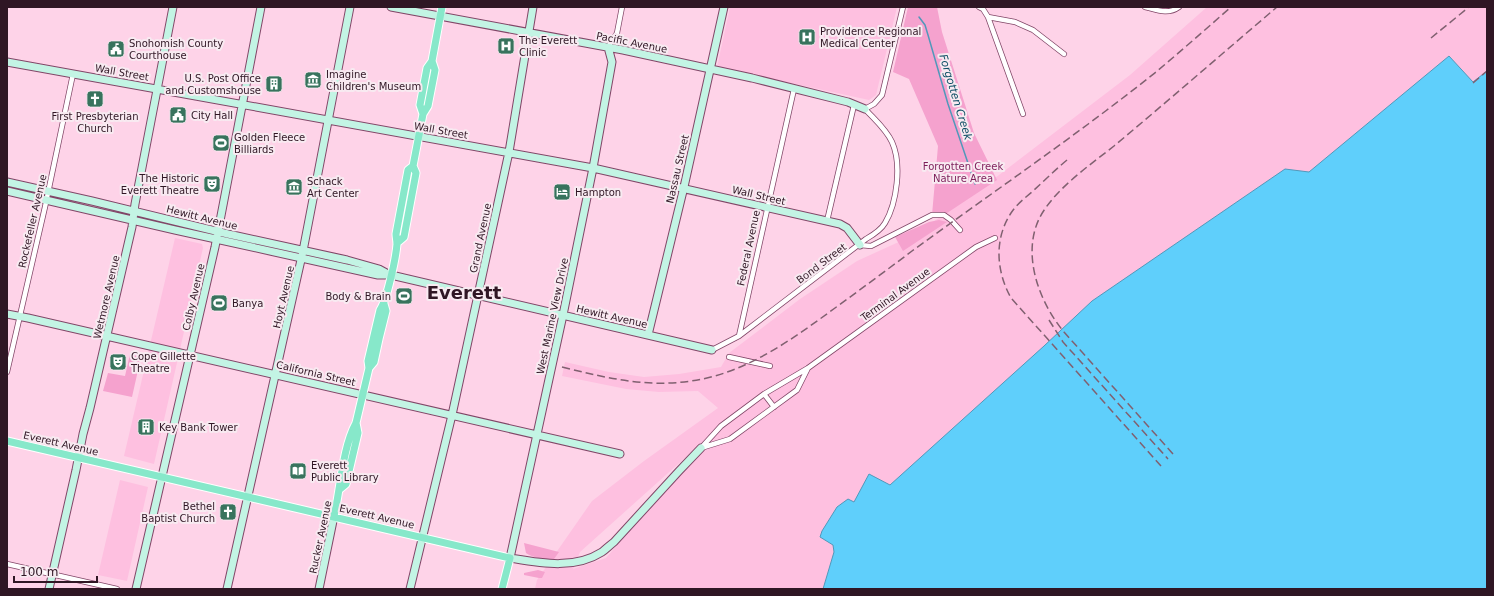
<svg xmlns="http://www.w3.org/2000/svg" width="1494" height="596" font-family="'DejaVu Sans',sans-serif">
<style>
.built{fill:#fec0e0;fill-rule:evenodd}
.green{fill:#f5a2ce}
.water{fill:#5fcffb;stroke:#5198ba}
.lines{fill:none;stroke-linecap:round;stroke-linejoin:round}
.stream{stroke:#5198ba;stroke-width:1.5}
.street-casing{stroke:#814667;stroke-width:6}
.secondary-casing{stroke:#814667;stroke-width:9}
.primary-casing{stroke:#fff;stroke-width:9}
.street{stroke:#fff;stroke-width:4.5}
.secondary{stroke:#c3f4e4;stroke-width:7}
.primary{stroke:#87e8ca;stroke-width:7}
.rail{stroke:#806070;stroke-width:1.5;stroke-dasharray:8 4;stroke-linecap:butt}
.labels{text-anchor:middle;stroke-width:4;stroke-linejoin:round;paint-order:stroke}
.poi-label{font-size:10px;fill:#2f1624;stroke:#f8eaf1;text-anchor:start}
.street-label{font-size:10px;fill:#2f1624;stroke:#f8eaf1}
.park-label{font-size:10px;fill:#7d1e5a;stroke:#f8eaf1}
.water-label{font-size:11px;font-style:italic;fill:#0e4f65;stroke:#f8eaf1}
.town-label{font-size:18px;font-weight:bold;fill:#2f1624;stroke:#f8eaf1}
</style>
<rect width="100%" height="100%" fill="#fed3e8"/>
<path class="built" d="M 730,7 L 897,7 L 876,95 L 869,100 L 717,67 Z
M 1207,7 L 1487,7 L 1487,99 L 1449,56 L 1309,172 L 1285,169 L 1013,589 L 848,499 L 822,531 L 820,537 L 833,545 L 834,552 L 823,589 L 535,589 L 537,580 L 592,501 L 644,461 L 718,408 L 698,391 L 659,392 L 626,389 L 562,376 L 565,362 L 609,372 L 644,377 L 679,374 L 721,367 L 729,353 L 800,299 L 857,261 L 914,235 L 978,191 L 1130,75 ZM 716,430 L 606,558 L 573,569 L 580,552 Z
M 175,238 L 202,244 L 203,248 L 154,464 L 124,456 Z
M 120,480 L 148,487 L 127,581 L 98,575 Z"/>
<path class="green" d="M 908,7 L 937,7 L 942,32 L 974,133 L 997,180 L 944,215 L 932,215 L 938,146 L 909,79 L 893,72 Z
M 939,220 L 947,222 L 903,251 L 895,237 L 929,222 Z
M 130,354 L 141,357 L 132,397 L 103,391 L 108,373 L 125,376 Z
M 524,543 L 559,552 L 554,559 C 546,560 533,558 526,553 Z
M 538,570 L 545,572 L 542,578 L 539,578 L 524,575 L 524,573 Z"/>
<path class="water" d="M 1449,56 L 1473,82 L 1487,71 L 1487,589 L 823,589 L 834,552 L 833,545 L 820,537 L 822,531 L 837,507 L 848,499 L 854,502 L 869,474 L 890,485 L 1044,346 L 1092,301 L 1285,169 L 1309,172 Z"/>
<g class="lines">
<path class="stream" d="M 919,17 L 925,25 L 928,35 L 948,104 L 975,184"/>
<g class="street-casing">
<path id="street" d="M 979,7 L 983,9 L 988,17 L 1023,114
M 1145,7 C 1157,10 1168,15 1179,7
M 988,17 L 1015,22 L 1033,30 L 1064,54
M 608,47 L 617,33 L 622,7
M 827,221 L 854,105
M 860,245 L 871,246 L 932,215 L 944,215 L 951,220 L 960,230
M 739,336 L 794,89
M 712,350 L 739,336 L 866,239 C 873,235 881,230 885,223 C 897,203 902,164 892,142 C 886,129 875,120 865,109 L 874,104 L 882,95 L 903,7
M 729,357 L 770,366
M 7,372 L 45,207 L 73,74
M 764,394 L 774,407
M 701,448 L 721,426 L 764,394 L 808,368 L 976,247 L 995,238
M 701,448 L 730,439 L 797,390 L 808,368
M 7,564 L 117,589"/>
</g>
<g class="secondary-casing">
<path id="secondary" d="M 391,7 L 623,50 L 752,78 L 848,102 L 865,109
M 608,47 L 612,62 L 593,168 L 563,315 L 510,558 C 540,563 574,570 602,552 C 606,549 610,545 614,542 L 679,471 L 701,448
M 7,62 L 593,168 L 840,224 L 847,228 L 860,245
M 7,182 L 92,201 L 228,234 L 347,260 L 379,269 L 390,275
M 7,191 L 175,230 L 378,275 L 391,275 L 712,350
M 7,314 L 28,318 L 620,454
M 648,335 L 684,187 L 724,7
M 49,589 L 76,470 L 83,434 L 90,408 L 132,227 L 135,204 L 173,7
M 136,589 L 215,247 L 261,7
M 227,589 L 303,251 L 350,7
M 319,589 L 334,516
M 410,589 L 452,415 L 509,152 L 533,7"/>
</g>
<g class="primary-casing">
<path id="primary" d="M 423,114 L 420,105 L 427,68 L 432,61 L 442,7
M 397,243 L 404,237 L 416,173 L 413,166 L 423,114 L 428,106 L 435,70 L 432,61
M 369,368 L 374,362 L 379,339 L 386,311 L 384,304
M 7,441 L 510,558 L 502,589
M 340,489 L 346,484 L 358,433 L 356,423
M 334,516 C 341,487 342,449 356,423 L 369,368 L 368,361 L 380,310 C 387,300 396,257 397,244 C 397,241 396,237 396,234 L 408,170 L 413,166"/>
</g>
<use href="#street" class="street"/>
<use href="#secondary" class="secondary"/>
<use href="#primary" class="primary"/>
<path class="rail" d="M 1431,38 L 1469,7
M 1473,83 L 1487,71
M 1067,160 C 1055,170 1044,181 1033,191 C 1025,198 1017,204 1011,213 C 994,239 996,271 1011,298 L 1161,466
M 1049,320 L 1063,342 L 1168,459
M 562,367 C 615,380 660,391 715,376 C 760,363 798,335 835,308 C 861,289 887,270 912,251 C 993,192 1077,135 1156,72 C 1181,51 1206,29 1231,7
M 1173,454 L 1064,332 C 1039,302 1021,254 1040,217 C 1055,189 1090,165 1114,146 C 1169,100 1223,53 1277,7"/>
</g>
<defs>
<g id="hospital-square" transform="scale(0.9)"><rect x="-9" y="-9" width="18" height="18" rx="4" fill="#38735d" stroke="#f8eaf1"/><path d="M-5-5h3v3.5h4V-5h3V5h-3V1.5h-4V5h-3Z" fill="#fff"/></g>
<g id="civic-square" transform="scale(0.9)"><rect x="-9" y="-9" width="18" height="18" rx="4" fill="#38735d" stroke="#f8eaf1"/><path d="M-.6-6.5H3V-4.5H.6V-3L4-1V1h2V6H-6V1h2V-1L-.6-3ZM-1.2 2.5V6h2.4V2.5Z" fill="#fff"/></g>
<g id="museum-square" transform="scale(0.9)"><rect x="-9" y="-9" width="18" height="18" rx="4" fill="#38735d" stroke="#f8eaf1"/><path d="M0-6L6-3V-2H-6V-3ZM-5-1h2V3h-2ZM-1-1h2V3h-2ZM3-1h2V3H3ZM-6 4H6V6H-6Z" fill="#fff"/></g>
<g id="building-square" transform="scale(0.9)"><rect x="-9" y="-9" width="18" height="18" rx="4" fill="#38735d" stroke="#f8eaf1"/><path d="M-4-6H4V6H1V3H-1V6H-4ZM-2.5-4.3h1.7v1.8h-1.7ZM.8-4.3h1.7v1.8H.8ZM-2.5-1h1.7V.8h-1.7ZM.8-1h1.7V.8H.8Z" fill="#fff"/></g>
<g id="church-square" transform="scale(0.9)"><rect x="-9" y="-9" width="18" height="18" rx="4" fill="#38735d" stroke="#f8eaf1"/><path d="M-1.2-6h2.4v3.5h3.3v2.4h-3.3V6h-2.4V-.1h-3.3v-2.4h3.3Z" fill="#fff"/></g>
<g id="stadium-square" transform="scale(0.9)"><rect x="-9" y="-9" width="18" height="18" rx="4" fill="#38735d" stroke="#f8eaf1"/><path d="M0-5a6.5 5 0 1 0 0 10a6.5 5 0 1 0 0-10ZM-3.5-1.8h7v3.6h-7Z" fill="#fff"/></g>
<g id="theatre-square" transform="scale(0.9)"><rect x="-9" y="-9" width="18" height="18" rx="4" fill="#38735d" stroke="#f8eaf1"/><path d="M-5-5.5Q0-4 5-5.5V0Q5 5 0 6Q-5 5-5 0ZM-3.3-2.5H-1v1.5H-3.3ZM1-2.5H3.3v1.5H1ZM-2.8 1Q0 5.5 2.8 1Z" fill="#fff"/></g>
<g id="hotel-square" transform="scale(0.9)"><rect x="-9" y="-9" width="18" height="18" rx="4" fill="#38735d" stroke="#f8eaf1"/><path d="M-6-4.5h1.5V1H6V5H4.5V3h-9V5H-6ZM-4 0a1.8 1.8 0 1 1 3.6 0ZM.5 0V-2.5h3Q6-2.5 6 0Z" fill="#fff"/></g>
<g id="library-square" transform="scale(0.9)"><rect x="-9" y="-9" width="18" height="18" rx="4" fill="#38735d" stroke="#f8eaf1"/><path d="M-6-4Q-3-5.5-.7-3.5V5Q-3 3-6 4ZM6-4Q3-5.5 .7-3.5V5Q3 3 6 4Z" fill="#fff"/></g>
</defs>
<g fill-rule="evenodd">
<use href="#hospital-square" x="807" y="37"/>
<use href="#hospital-square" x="506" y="46"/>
<use href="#civic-square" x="116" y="49"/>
<use href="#museum-square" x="313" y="80"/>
<use href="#building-square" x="274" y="84"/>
<use href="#church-square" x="95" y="99"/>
<use href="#civic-square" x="178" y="115"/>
<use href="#stadium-square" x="221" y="143"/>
<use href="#theatre-square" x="212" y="184"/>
<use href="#museum-square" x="294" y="187"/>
<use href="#hotel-square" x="562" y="192"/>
<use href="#stadium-square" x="404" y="296"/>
<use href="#stadium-square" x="219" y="303"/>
<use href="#theatre-square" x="118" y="362"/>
<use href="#building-square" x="146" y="427"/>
<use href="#library-square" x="298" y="471"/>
<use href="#church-square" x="228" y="512"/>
</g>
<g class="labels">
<g class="poi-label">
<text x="820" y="35">Providence Regional<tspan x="820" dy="12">Medical Center</tspan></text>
<text x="519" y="44">The Everett<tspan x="519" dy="12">Clinic</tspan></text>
<text x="129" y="47">Snohomish County<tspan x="129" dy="12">Courthouse</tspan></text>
<text x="326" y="78">Imagine<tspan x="326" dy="12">Children's Museum</tspan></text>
<text x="261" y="82" text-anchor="end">U.S. Post Office<tspan x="261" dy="12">and Customshouse</tspan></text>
<text x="191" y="119">City Hall</text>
<text x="95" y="120" text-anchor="middle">First Presbyterian<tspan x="95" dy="12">Church</tspan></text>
<text x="234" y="141">Golden Fleece<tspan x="234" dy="12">Billiards</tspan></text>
<text x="199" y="182" text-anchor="end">The Historic<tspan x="199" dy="12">Everett Theatre</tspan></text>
<text x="307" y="185">Schack<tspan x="307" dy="12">Art Center</tspan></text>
<text x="575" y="196">Hampton</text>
<text x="391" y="300" text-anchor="end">Body &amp; Brain</text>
<text x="232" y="307">Banya</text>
<text x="131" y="360">Cope Gillette<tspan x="131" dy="12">Theatre</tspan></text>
<text x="159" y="431">Key Bank Tower</text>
<text x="311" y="469">Everett<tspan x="311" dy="12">Public Library</tspan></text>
<text x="215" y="510" text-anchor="end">Bethel<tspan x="215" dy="12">Baptist Church</tspan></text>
</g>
<g class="street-label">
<text transform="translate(632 42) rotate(11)" y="4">Pacific Avenue</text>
<text transform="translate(122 72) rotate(10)" y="4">Wall Street</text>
<text transform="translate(441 130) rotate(10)" y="4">Wall Street</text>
<text transform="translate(677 169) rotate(-77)" y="4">Nassau Street</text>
<text transform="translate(759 195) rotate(13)" y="4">Wall Street</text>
<text transform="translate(202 217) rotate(14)" y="4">Hewitt Avenue</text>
<text transform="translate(32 221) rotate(-77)" y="4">Rockefeller Avenue</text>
<text transform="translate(480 238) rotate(-78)" y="4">Grand Avenue</text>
<text transform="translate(748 248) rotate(-78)" y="4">Federal Avenue</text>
<text transform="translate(821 263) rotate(-37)" y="4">Bond Street</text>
<text transform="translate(895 294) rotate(-36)" y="4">Terminal Avenue</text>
<text transform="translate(106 297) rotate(-77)" y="4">Wetmore Avenue</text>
<text transform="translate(193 297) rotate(-77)" y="4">Colby Avenue</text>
<text transform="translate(283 297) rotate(-77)" y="4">Hoyt Avenue</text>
<text transform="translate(552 316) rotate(-78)" y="4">West Marine View Drive</text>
<text transform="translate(612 316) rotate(13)" y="4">Hewitt Avenue</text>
<text transform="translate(316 373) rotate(13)" y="4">California Street</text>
<text transform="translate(61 443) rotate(13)" y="4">Everett Avenue</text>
<text transform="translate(377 516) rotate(13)" y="4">Everett Avenue</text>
<text transform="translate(320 537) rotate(-78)" y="4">Rucker Avenue</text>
</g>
<g class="park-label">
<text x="963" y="170">Forgotten Creek<tspan x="963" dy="12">Nature Area</tspan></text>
</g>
<g class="water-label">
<text transform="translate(956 97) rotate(73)" y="4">Forgotten Creek</text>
</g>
<g class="town-label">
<text x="464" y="299">Everett</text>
</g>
</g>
<rect width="1494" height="596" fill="none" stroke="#2f1624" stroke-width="16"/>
<path d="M14 576v6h83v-6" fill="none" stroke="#2f1624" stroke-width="2"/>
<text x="20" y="576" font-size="12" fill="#2f1624" stroke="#f8eaf1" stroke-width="3" paint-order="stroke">100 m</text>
</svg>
